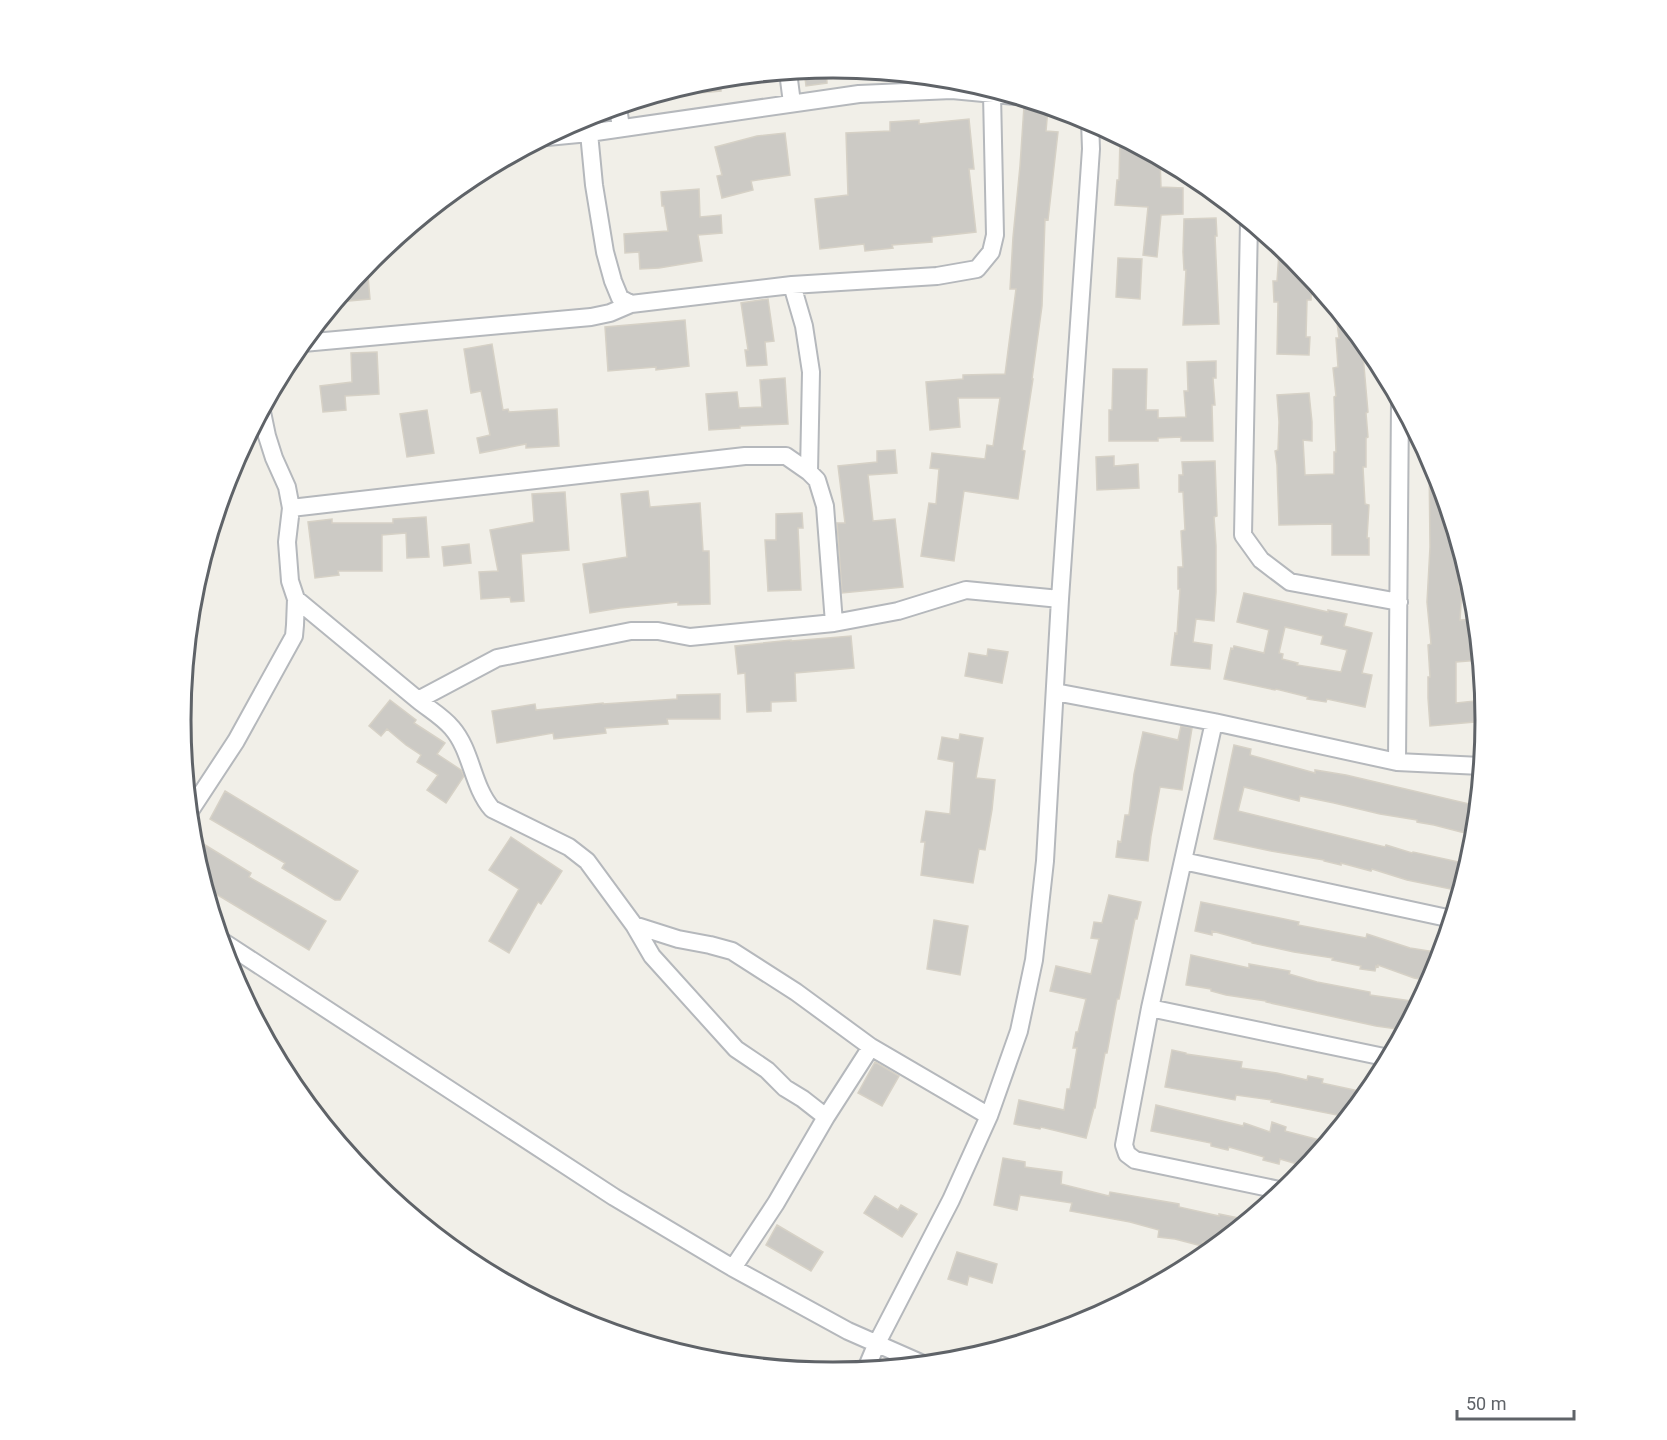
<svg xmlns="http://www.w3.org/2000/svg" width="1667" height="1440" font-family="Roboto,sans-serif">
<style>
.building{fill:#cccac5;stroke:#d6d1c6;stroke-width:1.5;fill-rule:evenodd}
.lines{fill:none;stroke-linecap:round;stroke-linejoin:round}
.street-casing{stroke:#b5b8bc;stroke-width:20}
.street{stroke:#fff;stroke-width:16}
.rim{fill:none;stroke:#5f6368;stroke-width:3}
</style>
<rect width="100%" height="100%" fill="#f1efe8"/>
<path class="building" d="M 826,68 L 827,83 L 806,86 L 804,70 Z
M 720,79 L 721,91 L 677,95 L 676,89 L 707,80 Z
M 1024,106 L 1048,108 L 1046,131 L 1058,132 L 1048,220 L 1045,219 L 1042,306 L 1032,379 L 1033,379 L 1022,450 L 1025,451 L 1018,499 L 964,491 L 954,561 L 921,556 L 929,503 L 936,504 L 939,469 L 930,468 L 932,453 L 985,459 L 987,445 L 993,446 L 1000,398 L 958,398 L 960,427 L 930,430 L 926,382 L 963,379 L 963,375 L 1005,374 L 1016,289 L 1010,289 L 1013,237 L 1020,166 Z
M 969,119 L 974,169 L 969,169 L 976,232 L 932,237 L 932,242 L 892,245 L 893,248 L 865,251 L 864,244 L 820,249 L 815,199 L 848,195 L 846,133 L 890,131 L 890,122 L 919,120 L 919,124 Z
M 785,133 L 790,175 L 751,181 L 753,190 L 722,198 L 717,176 L 722,175 L 715,147 L 757,136 Z
M 1120,137 L 1160,158 L 1161,187 L 1183,188 L 1183,214 L 1161,215 L 1157,257 L 1143,255 L 1148,207 L 1115,205 L 1117,180 L 1119,180 Z
M 699,189 L 700,217 L 721,215 L 722,233 L 698,235 L 702,261 L 659,268 L 640,269 L 639,252 L 625,253 L 624,234 L 668,231 L 664,206 L 662,206 L 661,192 Z
M 1216,218 L 1217,236 L 1215,236 L 1219,324 L 1183,325 L 1186,270 L 1184,270 L 1183,252 L 1184,219 Z
M 1279,252 L 1288,253 L 1295,259 L 1312,280 L 1311,300 L 1307,300 L 1306,337 L 1310,337 L 1309,355 L 1277,354 L 1278,302 L 1274,302 L 1273,281 L 1277,281 Z
M 1118,258 L 1142,259 L 1140,299 L 1116,297 Z
M 367,265 L 370,299 L 337,302 Z
M 768,299 L 774,341 L 765,342 L 767,365 L 747,366 L 745,350 L 748,350 L 741,303 Z
M 1335,308 L 1373,354 L 1363,355 L 1368,412 L 1366,413 L 1368,437 L 1366,438 L 1366,467 L 1363,467 L 1365,504 L 1369,505 L 1367,538 L 1369,538 L 1369,555 L 1332,555 L 1332,524 L 1279,525 L 1277,465 L 1275,451 L 1278,450 L 1279,422 L 1277,395 L 1309,393 L 1312,422 L 1312,441 L 1303,440 L 1305,475 L 1334,474 L 1334,452 L 1336,452 L 1334,397 L 1336,396 L 1333,368 L 1338,367 L 1336,338 L 1339,338 Z
M 685,320 L 689,366 L 656,370 L 656,367 L 608,371 L 605,327 Z
M 492,344 L 503,410 L 508,409 L 509,412 L 557,409 L 559,446 L 526,448 L 526,444 L 480,453 L 477,438 L 490,435 L 481,391 L 471,393 L 464,349 Z
M 377,352 L 379,394 L 345,396 L 346,410 L 323,412 L 320,386 L 352,382 L 351,353 Z
M 1216,361 L 1216,378 L 1213,378 L 1215,405 L 1212,405 L 1213,441 L 1181,441 L 1181,437 L 1158,438 L 1158,441 L 1109,441 L 1109,410 L 1112,410 L 1113,369 L 1147,369 L 1146,410 L 1158,410 L 1158,418 L 1186,417 L 1184,391 L 1188,391 L 1187,362 Z
M 785,378 L 788,424 L 740,426 L 740,428 L 709,430 L 706,394 L 737,392 L 739,408 L 762,407 L 760,380 Z
M 427,410 L 434,453 L 407,457 L 400,414 Z
M 895,450 L 897,473 L 868,475 L 873,521 L 895,519 L 903,587 L 842,593 L 837,523 L 845,523 L 838,466 L 877,462 L 877,451 Z
M 1114,456 L 1114,466 L 1138,464 L 1139,488 L 1097,490 L 1096,457 Z
M 1429,458 L 1436,471 L 1460,550 L 1459,588 L 1462,588 L 1460,620 L 1476,619 L 1480,660 L 1456,662 L 1456,703 L 1484,700 L 1486,721 L 1430,726 L 1428,698 L 1428,677 L 1430,677 L 1428,645 L 1431,644 L 1427,602 L 1430,547 Z
M 1215,461 L 1217,516 L 1214,517 L 1216,546 L 1216,592 L 1214,621 L 1196,619 L 1193,642 L 1212,645 L 1210,669 L 1171,665 L 1175,633 L 1177,634 L 1180,589 L 1178,589 L 1178,567 L 1183,567 L 1181,531 L 1185,530 L 1183,492 L 1179,492 L 1179,475 L 1183,475 L 1182,462 Z
M 648,491 L 650,507 L 700,503 L 703,551 L 709,551 L 710,604 L 678,605 L 678,602 L 620,608 L 590,613 L 583,564 L 627,557 L 621,494 Z
M 565,492 L 569,550 L 521,554 L 524,601 L 511,602 L 510,597 L 481,599 L 479,572 L 498,571 L 490,530 L 534,522 L 532,494 Z
M 802,513 L 803,528 L 798,528 L 801,590 L 768,591 L 765,540 L 776,540 L 776,514 Z
M 426,517 L 429,557 L 407,558 L 406,533 L 382,535 L 382,571 L 338,571 L 339,575 L 315,578 L 308,522 L 332,519 L 332,523 L 393,523 L 393,519 Z
M 469,544 L 471,563 L 444,566 L 442,547 Z
M 1244,593 L 1328,612 L 1328,610 L 1347,614 L 1344,626 L 1372,633 L 1362,673 L 1372,675 L 1365,707 L 1327,699 L 1326,702 L 1307,699 L 1308,697 L 1276,689 L 1275,690 L 1224,679 L 1231,648 L 1233,649 L 1234,646 L 1264,653 L 1269,630 L 1237,622 ZM 1285,627 L 1323,636 L 1321,644 L 1347,650 L 1341,672 L 1297,665 L 1298,663 L 1282,659 L 1283,654 L 1279,653 Z
M 851,636 L 854,668 L 795,673 L 796,701 L 771,702 L 771,711 L 747,712 L 745,673 L 738,674 L 735,646 L 791,640 L 791,641 Z
M 988,649 L 1008,652 L 1002,683 L 965,676 L 969,653 L 987,656 Z
M 720,694 L 720,719 L 667,719 L 668,724 L 605,728 L 606,733 L 554,739 L 553,733 L 497,743 L 492,711 L 535,704 L 536,710 L 603,703 L 603,704 L 677,699 L 677,695 Z
M 390,700 L 416,720 L 414,723 L 445,743 L 437,754 L 461,770 L 464,776 L 446,803 L 427,790 L 438,775 L 417,762 L 421,755 L 406,745 L 387,729 L 381,736 L 369,726 Z
M 1181,726 L 1192,728 L 1182,790 L 1160,787 L 1151,836 L 1148,861 L 1116,857 L 1118,841 L 1121,842 L 1125,815 L 1129,815 L 1134,774 L 1143,732 L 1178,740 Z
M 960,734 L 983,738 L 976,778 L 995,780 L 992,810 L 985,850 L 979,849 L 973,883 L 921,875 L 925,842 L 921,842 L 926,811 L 950,814 L 954,762 L 938,759 L 942,737 L 959,740 Z
M 1234,745 L 1251,749 L 1250,755 L 1315,773 L 1315,770 L 1346,775 L 1478,806 L 1475,834 L 1461,832 L 1434,825 L 1417,822 L 1417,820 L 1380,814 L 1334,803 L 1300,796 L 1299,801 L 1244,787 L 1238,811 L 1385,847 L 1386,845 L 1412,853 L 1413,852 L 1468,864 L 1460,891 L 1407,880 L 1372,869 L 1371,871 L 1341,863 L 1341,865 L 1324,861 L 1324,860 L 1271,851 L 1214,839 Z
M 225,791 L 358,871 L 340,900 L 335,900 L 282,868 L 285,863 L 210,819 Z
M 192,837 L 251,873 L 249,877 L 326,921 L 309,950 L 206,888 L 193,847 Z
M 511,837 L 562,871 L 541,904 L 538,902 L 509,953 L 489,941 L 519,889 L 489,870 Z
M 1109,895 L 1141,902 L 1137,919 L 1135,919 L 1119,999 L 1117,999 L 1107,1053 L 1105,1053 L 1095,1108 L 1094,1108 L 1086,1138 L 1041,1127 L 1040,1129 L 1014,1124 L 1019,1100 L 1064,1110 L 1067,1089 L 1070,1089 L 1077,1048 L 1073,1048 L 1076,1032 L 1078,1032 L 1086,999 L 1050,991 L 1056,966 L 1091,974 L 1099,939 L 1091,938 L 1094,922 L 1102,923 Z
M 1201,902 L 1299,922 L 1298,925 L 1366,938 L 1367,934 L 1410,948 L 1436,952 L 1431,979 L 1430,981 L 1414,978 L 1378,965 L 1378,967 L 1376,966 L 1375,971 L 1360,969 L 1361,966 L 1332,960 L 1333,958 L 1294,952 L 1252,943 L 1252,942 L 1212,931 L 1212,935 L 1195,931 Z
M 934,920 L 968,926 L 960,975 L 927,969 Z
M 1191,955 L 1249,968 L 1249,964 L 1290,971 L 1289,974 L 1317,982 L 1370,992 L 1370,995 L 1419,1002 L 1404,1030 L 1376,1026 L 1266,1002 L 1266,1001 L 1226,995 L 1211,991 L 1211,989 L 1186,985 Z
M 1172,1050 L 1186,1053 L 1186,1054 L 1242,1062 L 1241,1068 L 1277,1073 L 1307,1080 L 1308,1076 L 1323,1079 L 1322,1083 L 1368,1093 L 1347,1117 L 1271,1102 L 1272,1100 L 1236,1095 L 1235,1100 L 1165,1087 Z
M 875,1062 L 899,1076 L 882,1106 L 858,1093 Z
M 1156,1105 L 1243,1126 L 1244,1123 L 1270,1132 L 1272,1122 L 1286,1127 L 1285,1131 L 1327,1142 L 1307,1167 L 1280,1159 L 1279,1164 L 1263,1160 L 1264,1157 L 1229,1147 L 1228,1150 L 1211,1146 L 1211,1143 L 1151,1131 Z
M 1003,1158 L 1025,1162 L 1025,1167 L 1062,1172 L 1061,1184 L 1109,1196 L 1110,1192 L 1179,1204 L 1179,1207 L 1219,1216 L 1219,1214 L 1248,1220 L 1218,1244 L 1203,1242 L 1202,1246 L 1175,1239 L 1158,1237 L 1159,1230 L 1130,1222 L 1070,1211 L 1072,1203 L 1020,1195 L 1017,1210 L 994,1205 Z
M 875,1196 L 898,1210 L 901,1205 L 917,1214 L 902,1237 L 864,1213 Z
M 777,1225 L 823,1252 L 811,1271 L 766,1245 Z
M 957,1252 L 997,1264 L 992,1283 L 969,1276 L 967,1285 L 948,1279 Z"/>
<g class="lines">
<g class="street-casing">
<path id="street" d="M 788,72 L 792,103
M 618,107 L 621,128
M 589,133 L 594,185 L 605,252 L 613,281 L 620,298 L 631,304 L 792,285 L 937,276 L 977,269 L 991,252 L 995,235 L 992,94
M 547,137 L 589,133 L 859,94 L 952,90 L 1015,96
M 1249,221 L 1243,535 L 1261,560 L 1290,582 L 1399,602
M 792,285 L 804,326 L 811,372 L 809,472
M 303,343 L 591,317 L 610,313 L 631,304
M 291,508 L 745,456 L 786,456 L 809,472 L 817,480 L 825,506 L 834,623
M 296,599 L 418,700 L 497,658 L 631,631 L 658,631 L 690,637 L 834,623 L 898,611 L 966,590 L 1060,599
M 1055,692 L 1214,722 L 1397,762 L 1481,766
M 418,700 C 429,709 443,717 452,728 C 472,751 472,786 492,809 L 569,847 L 587,861 L 634,925 L 652,956 L 736,1049 L 767,1070 L 785,1088 L 803,1099 L 826,1117 L 776,1203 L 733,1268
M 1214,722 L 1150,1008 L 1124,1145 L 1127,1154 L 1135,1160 L 1284,1191
M 1397,762 L 1400,402
M 190,811 L 236,741 L 294,636 L 295,625 L 296,599 L 290,581 L 287,542 L 291,508 L 287,487 L 274,458 L 267,436 L 262,412
M 1183,861 L 1452,919
M 634,925 L 678,939 L 710,945 L 732,951 L 796,992 L 871,1047 L 826,1117
M 222,941 L 614,1197 L 733,1268 L 848,1331 L 923,1364
M 1150,1008 L 1389,1058
M 871,1047 L 989,1116
M 866,1369 L 877,1343 L 951,1200 L 989,1116 L 1019,1031 L 1034,960 L 1045,861 L 1060,599 L 1091,149 L 1090,121"/>
</g>
<use href="#street" class="street"/>
</g>
<path d="M0 0H1667V1440H0ZM191 720a642 642 0 1 1 1284 0a642 642 0 1 1-1284 0Z" fill="#fff" fill-rule="evenodd"/>
<path class="rim" d="M191 720a642 642 0 1 1 1284 0a642 642 0 1 1-1284 0Z"/>
<path d="M1457 1410v9h117v-9" fill="none" stroke="#5f6368" stroke-width="3"/>
<text x="1466" y="1410" font-size="18" fill="#5f6368" stroke="#ffffff" stroke-width="4.5" paint-order="stroke">50 m</text>
</svg>
